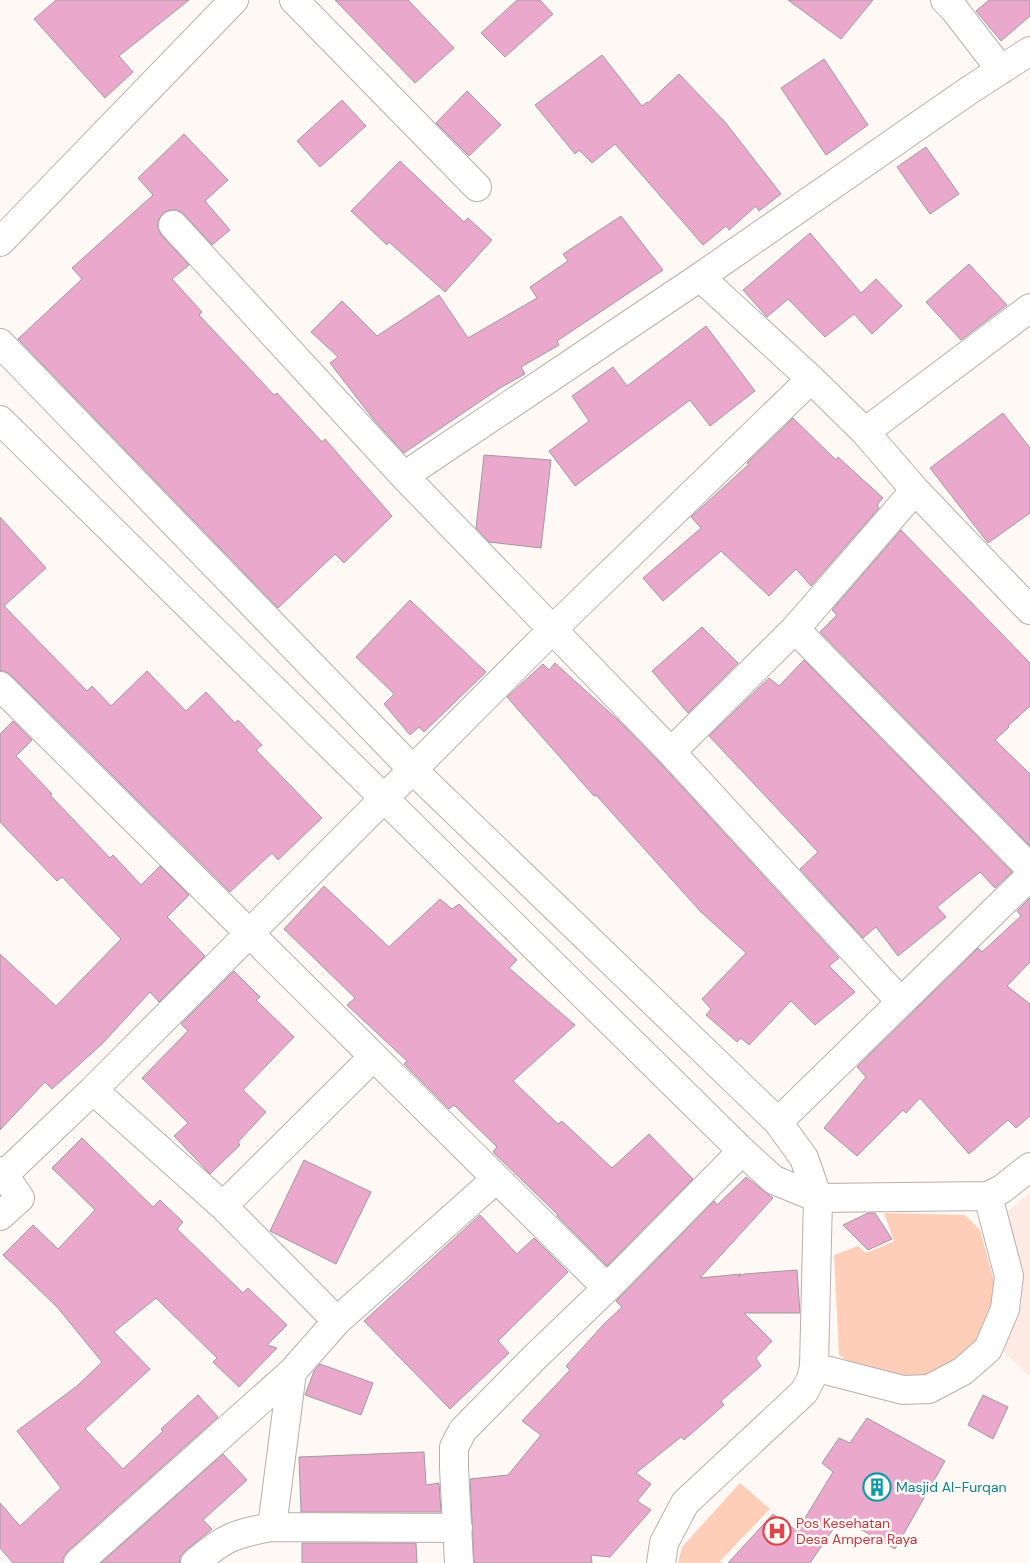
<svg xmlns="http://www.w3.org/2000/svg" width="1030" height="1563" font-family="'DM Sans',sans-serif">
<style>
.built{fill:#fdebe3}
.green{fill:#feceb9}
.building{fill:#eaa9cc;stroke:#a1999d}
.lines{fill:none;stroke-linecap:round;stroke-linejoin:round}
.street-casing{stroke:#b8afab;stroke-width:30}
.secondary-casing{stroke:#b8afab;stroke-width:30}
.street{stroke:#fff;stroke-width:28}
.secondary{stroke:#fff;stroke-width:28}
.labels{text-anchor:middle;stroke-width:5;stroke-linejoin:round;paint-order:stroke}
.culture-label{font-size:14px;fill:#0d838f;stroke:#fff9f6;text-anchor:start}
.health-label{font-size:14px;fill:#be3a42;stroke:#fff9f6;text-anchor:start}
</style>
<rect width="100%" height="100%" fill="#fff9f6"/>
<path class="built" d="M 1030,1193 L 1030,1377 L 1001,1349 L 1023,1300 L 1009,1262 L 1005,1213 Z"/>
<path class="green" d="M 884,1213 L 965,1215 L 980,1230 L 1000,1303 L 971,1355 L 922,1382 L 865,1373 L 839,1355 L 834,1255 L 858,1246 L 866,1253 L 894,1241 Z
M 740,1483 L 770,1509 L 720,1561 L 722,1563 L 678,1563 L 682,1547 Z"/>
<path class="building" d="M 56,0 L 189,0 L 119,56 L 133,72 L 105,98 L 34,19 Z
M 335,0 L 408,0 L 454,48 L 415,83 Z
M 517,0 L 540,0 L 553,14 L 505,57 L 481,33 Z
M 788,0 L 873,0 L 841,39 Z
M 989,0 L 1030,0 L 1030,16 L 1001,41 L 976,11 Z
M 602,55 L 642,106 L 647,102 L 648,103 L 679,74 L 725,122 L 781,194 L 759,211 L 756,206 L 729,230 L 726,226 L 703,245 L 615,144 L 592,163 L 579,150 L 575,154 L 535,105 Z
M 824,59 L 868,125 L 826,155 L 781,88 Z
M 467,91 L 501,125 L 469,156 L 436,123 Z
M 342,100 L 366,126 L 320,167 L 297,141 Z
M 184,134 L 228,180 L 205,201 L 230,230 L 212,245 L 184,214 L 177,210 L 169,210 L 163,213 L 158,221 L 158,229 L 162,236 L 189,265 L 172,279 L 202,312 L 199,315 L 274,395 L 277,393 L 322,442 L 325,439 L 392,516 L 344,563 L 335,554 L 278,608 L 18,339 L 82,279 L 72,268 L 153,195 L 138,178 Z
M 926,147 L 959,194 L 930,214 L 897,167 Z
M 400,161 L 464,222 L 468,218 L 492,240 L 445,292 L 389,242 L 387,245 L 351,211 Z
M 621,216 L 663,270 L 557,341 L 559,345 L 521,367 L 525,374 L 500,388 L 404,453 L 374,420 L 330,363 L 338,357 L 311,332 L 342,301 L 377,336 L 439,295 L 468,338 L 537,298 L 530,287 L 568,261 L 563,254 Z
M 810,233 L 861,293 L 876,279 L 902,306 L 872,334 L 854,314 L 825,337 L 788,299 L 767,317 L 743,290 Z
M 969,264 L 1007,305 L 961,340 L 926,302 Z
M 706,326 L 755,391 L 710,426 L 690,400 L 575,486 L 549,451 L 589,421 L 572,396 L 613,367 L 627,386 Z
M 1003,413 L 1030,448 L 1030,513 L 988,543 L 930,468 Z
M 793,418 L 836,460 L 838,457 L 883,498 L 877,505 L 879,508 L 811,586 L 796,569 L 769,596 L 721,551 L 663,601 L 643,578 L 701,528 L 691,517 L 749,464 L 747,463 Z
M 484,455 L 551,460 L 541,548 L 489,542 L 476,528 Z
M 0,517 L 46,568 L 4,606 L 87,691 L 92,686 L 111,706 L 147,671 L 186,711 L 206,692 L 235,723 L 238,720 L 262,745 L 256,750 L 322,818 L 278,860 L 272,853 L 230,892 L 11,675 L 4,671 L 0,671 Z
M 901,530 L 1030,663 L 1030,706 L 1008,726 L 1009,727 L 995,740 L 1030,774 L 1030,846 L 820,632 L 837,615 L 832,610 Z
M 410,600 L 486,672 L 424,732 L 419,727 L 410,735 L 384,704 L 394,694 L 356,657 Z
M 702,627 L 738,663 L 688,713 L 652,671 Z
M 804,660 L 1012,872 L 995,888 L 980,872 L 937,907 L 946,917 L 898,956 L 876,927 L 863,938 L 800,869 L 818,852 L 709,736 L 769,678 L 779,686 Z
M 555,663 L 618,720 L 660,763 L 839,958 L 829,966 L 855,992 L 815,1025 L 791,1001 L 749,1045 L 741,1038 L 737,1042 L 706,1015 L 711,1009 L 702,999 L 746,953 L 700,911 L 596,795 L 594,796 L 507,697 L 543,664 L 549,670 Z
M 13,721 L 32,740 L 16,756 L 52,794 L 50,795 L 110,858 L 113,855 L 141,885 L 160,866 L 189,895 L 167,917 L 205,956 L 159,1002 L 150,992 L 102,1044 L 52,1089 L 45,1082 L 0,1130 L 0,954 L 56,1006 L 121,939 L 62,877 L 57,881 L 0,822 L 0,734 Z
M 324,886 L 389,947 L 440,899 L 452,909 L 459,904 L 517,960 L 509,968 L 575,1025 L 513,1081 L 558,1124 L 562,1121 L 612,1168 L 649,1134 L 693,1179 L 607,1266 L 557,1216 L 558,1215 L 493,1152 L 497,1147 L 454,1105 L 449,1109 L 404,1064 L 407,1061 L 347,1005 L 355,998 L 284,929 Z
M 1030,898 L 1030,962 L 1007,986 L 1030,1004 L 1030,1116 L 1016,1128 L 1008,1120 L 969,1154 L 920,1098 L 906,1113 L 903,1110 L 857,1156 L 824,1128 L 866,1077 L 857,1067 L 978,948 L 982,952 L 1021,916 L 1017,911 Z
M 234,971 L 260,997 L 256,1000 L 294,1037 L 243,1090 L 266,1112 L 238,1142 L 240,1145 L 210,1174 L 174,1136 L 188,1123 L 142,1078 L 188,1031 L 181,1024 Z
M 82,1138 L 153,1207 L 160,1200 L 183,1222 L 177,1229 L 243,1293 L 248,1288 L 287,1325 L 267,1345 L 277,1348 L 239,1387 L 213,1362 L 217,1358 L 156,1298 L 114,1332 L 150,1369 L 85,1429 L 123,1469 L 163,1431 L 161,1429 L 198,1395 L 218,1417 L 68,1551 L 63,1558 L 63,1563 L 13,1563 L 0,1548 L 0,1503 L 20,1526 L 61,1488 L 17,1431 L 77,1386 L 102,1362 L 57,1307 L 3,1255 L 33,1225 L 58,1249 L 95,1210 L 52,1168 Z
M 304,1160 L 371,1192 L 336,1264 L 270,1231 Z
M 746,1177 L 773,1198 L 700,1278 L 741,1274 L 738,1277 L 744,1274 L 797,1270 L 800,1313 L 744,1313 L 772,1341 L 756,1358 L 761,1366 L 721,1401 L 724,1405 L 684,1440 L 681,1437 L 636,1473 L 651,1484 L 637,1501 L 651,1510 L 610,1557 L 591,1555 L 592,1563 L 474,1563 L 470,1479 L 508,1475 L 541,1435 L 522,1421 L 570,1370 L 566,1366 L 603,1325 L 622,1307 L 616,1301 L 714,1201 L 717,1205 Z
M 868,1213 L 875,1213 L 892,1239 L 868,1250 L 843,1225 Z
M 480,1215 L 517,1254 L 534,1238 L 568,1272 L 498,1341 L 509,1353 L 450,1409 L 364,1321 Z
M 320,1364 L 373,1383 L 361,1415 L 305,1395 L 314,1371 Z
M 983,1395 L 1008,1407 L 993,1439 L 968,1425 Z
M 867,1418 L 945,1461 L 895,1549 L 841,1518 L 810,1563 L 728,1563 L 773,1514 L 797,1531 L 833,1472 L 822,1463 L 839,1438 L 850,1443 Z
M 424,1452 L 426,1485 L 439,1483 L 441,1512 L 301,1512 L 299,1457 Z
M 223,1454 L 247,1480 L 203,1520 L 212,1529 L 185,1551 L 180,1557 L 180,1563 L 101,1563 Z
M 302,1543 L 416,1543 L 417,1563 L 302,1563 Z"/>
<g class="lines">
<g class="street-casing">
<path id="street" d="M 294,0 L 477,187
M 945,0 L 954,9 L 1001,70
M 173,225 L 404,476 L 671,752 L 900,1001
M 700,277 L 811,379 L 865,432 L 915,490 L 1030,610
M 0,343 L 413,770 L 778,1122 L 804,1158 L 818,1198
M 0,420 L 742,1151 L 774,1180 L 818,1198
M 865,432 L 1030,308
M 404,476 L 700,277 L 971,89 L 1030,51
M 795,629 L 915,490
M 0,686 L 607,1288
M 671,752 L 795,629 L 1030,868
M 93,1090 L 223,1206 L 337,1321
M 778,1122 L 1030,876
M 0,1171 L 4,1175 L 93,1090 L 553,629 L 811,379
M 223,1206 L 373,1057
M 0,1216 L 20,1198 L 4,1175
M 814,1367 L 903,1390 L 929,1389 L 963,1371 L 988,1349 L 1005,1309 L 1009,1276 L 988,1196
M 272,1527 L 292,1372 L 337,1321 L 496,1179
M 78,1563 L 292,1372
M 195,1563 C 223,1538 236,1533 272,1527 L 458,1528
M 459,1563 L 454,1468 L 454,1447 L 463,1430 L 535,1357 L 607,1288 L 742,1151
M 661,1563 L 664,1543 L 685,1503 L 804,1392 L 811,1379 L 814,1367 L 818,1198 L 988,1196 L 1002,1189 L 1030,1167"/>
</g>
<g class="secondary-casing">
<path id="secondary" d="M 0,242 L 234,0"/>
</g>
<use href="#street" class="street"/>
<use href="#secondary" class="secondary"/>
</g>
<defs>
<g id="building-ring" transform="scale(1.4375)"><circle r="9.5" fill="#fff9f6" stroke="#0f9aa8" stroke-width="1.5"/><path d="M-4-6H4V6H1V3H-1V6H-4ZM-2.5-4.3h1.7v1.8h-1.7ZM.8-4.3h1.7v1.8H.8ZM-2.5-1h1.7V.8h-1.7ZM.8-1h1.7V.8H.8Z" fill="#0f9aa8"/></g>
<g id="hospital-ring" transform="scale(1.4375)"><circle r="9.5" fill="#fff9f6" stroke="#e0444e" stroke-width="1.5"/><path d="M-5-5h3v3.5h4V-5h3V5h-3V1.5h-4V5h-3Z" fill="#e0444e"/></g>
</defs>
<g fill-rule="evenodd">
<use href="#building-ring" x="877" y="1487"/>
<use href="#hospital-ring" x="777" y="1531"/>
</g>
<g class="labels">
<g class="culture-label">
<text x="896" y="1492">Masjid Al-Furqan</text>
</g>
<g class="health-label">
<text x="796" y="1528">Pos Kesehatan<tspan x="796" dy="16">Desa Ampera Raya</tspan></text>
</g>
</g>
</svg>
